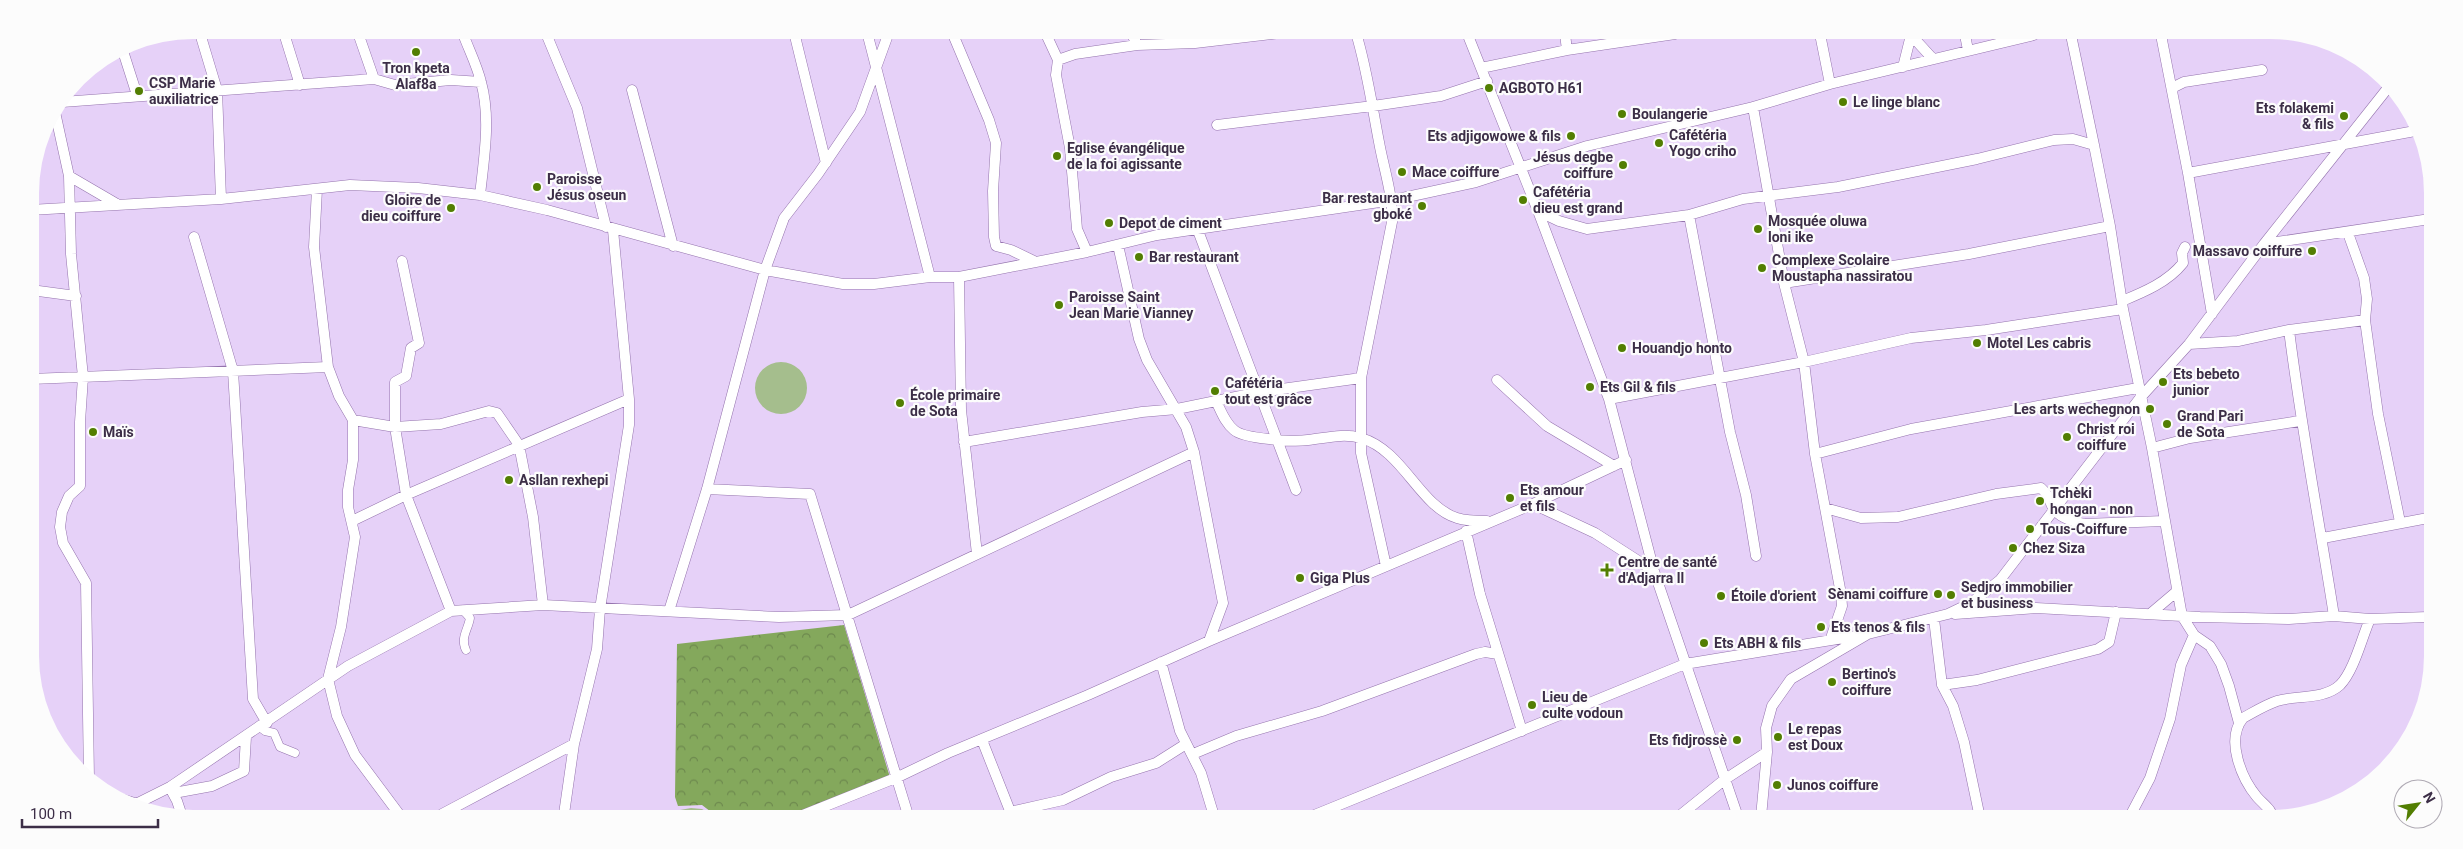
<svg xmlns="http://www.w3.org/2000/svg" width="2463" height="849" font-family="Roboto,sans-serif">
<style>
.forest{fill:url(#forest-crowns)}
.pitch{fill:#a5be8d}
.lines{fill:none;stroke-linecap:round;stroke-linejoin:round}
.pedestrian-casing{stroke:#9473ad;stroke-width:9}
.minor-casing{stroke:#9473ad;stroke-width:11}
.pedestrian{stroke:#fff;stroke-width:8}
.minor{stroke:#fff;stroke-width:10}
.poi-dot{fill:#527e02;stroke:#fcfcfc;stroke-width:2}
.labels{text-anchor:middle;stroke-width:4.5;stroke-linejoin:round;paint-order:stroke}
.poi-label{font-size:14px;font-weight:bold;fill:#3c2e47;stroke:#fcfcfc;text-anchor:start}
</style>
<defs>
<pattern id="forest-crowns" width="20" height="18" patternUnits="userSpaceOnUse" patternTransform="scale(1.25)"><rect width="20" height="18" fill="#84a85c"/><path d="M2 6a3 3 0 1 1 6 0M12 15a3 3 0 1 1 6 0" fill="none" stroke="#6d894e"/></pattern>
</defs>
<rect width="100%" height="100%" fill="#e6d1f8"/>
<path class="forest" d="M 844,625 L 892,784 L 789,815 L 715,815 L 702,805 L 678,806 L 675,797 L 677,644 Z"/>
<path class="pitch" d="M755 388a26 26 0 1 1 52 0a26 26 0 1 1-52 0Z
M 691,808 L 702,809 L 712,815 L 674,815 L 680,810 Z"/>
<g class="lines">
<g class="pedestrian-casing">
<path id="pedestrian" d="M 463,610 L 470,618 C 468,630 460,638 466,650
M 261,728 L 265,731 L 274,733 L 280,747 L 295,753"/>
</g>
<g class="minor-casing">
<path id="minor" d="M 199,30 L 217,90 L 221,199
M 283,30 L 300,85
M 357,30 L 374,79
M 462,31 C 468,48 477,65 481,82 C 491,118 484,158 480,195
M 545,31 L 577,108 L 606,227
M 794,32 L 826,163
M 867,32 L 930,277
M 952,32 L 989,120 L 996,143 L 993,191 L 994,237 L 996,246 L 1011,250 L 1036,262
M 1045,32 L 1058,60 L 1075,54 L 1137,45 L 1195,43 L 1280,33
M 1131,32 L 1137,45
M 1346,33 L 1357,34
M 1356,33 C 1367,69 1372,106 1379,142 C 1384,170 1393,194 1392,222 L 1361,378 L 1361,453 L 1386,566
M 1467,33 L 1538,211 L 1609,399 L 1654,571 L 1738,817
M 1565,34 L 1567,50
M 1820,34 L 1830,84
M 1911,35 L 1933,59
M 1965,35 L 1968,50
M 2071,35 L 2094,145
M 2161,35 L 2188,173 L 2212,314
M 122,48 L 137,95
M 1058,60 L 1056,75 L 1070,148 L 1077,229 L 1087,252
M 1903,67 L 1911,35
M 1481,68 L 1567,50 L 1675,34
M 2172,88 L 2184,82 L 2262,70
M 632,90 L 673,246
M 62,102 L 374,79 L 395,85 L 451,80 L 481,82
M 1753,107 L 1784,283 L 1804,362 L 1815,454 L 1841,594 L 1842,606 L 1831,638
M 55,112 L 69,176 L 71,254 L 83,377 L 80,422 L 80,486 L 69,496 L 62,512 L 60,527 L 63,543 L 86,583 L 89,779
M 1217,125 L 1373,106 L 1441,96 L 1487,81
M 2188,173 L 2415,131
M 69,176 L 117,204
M 317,189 L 314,247 L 328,367 L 339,396 L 353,420 L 353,460 L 348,490 L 348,507 L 355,537 L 341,627 L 328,679 L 337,716 L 355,755 L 399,814
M 30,210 L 221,199 L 350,185 L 418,188 L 480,195 L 547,210 L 765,270 L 843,284 L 874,284 L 930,277 L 959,277 L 1087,252 L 1157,235 L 1393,200 L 1476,182 L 1587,146 L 1753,107 L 1830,84 L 2034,35
M 1538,211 L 1559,221 L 1587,229 L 1689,215 L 1743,199 L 1838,187 L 1977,159 L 2054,140 L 2073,139 L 2094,145 L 2110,226 L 2123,309 L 2152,448
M 1689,215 L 1730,432 L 1746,495 L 1756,556
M 1197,228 L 1296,490
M 2348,233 L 2364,278 L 2367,299 L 2365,320 L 2378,414 L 2400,522
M 194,237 L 233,371 L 253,699 L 267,723
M 2264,244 L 2430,219
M 1118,245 L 1139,339 L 1147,360 L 1186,427 L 1194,452 L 1223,603 L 1209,641
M 402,261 L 419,343 L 411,348 L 406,376 L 395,382 L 395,427 L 406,495 L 451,611
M 959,277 L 961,410 L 977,554
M 1784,283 L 1969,254 L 2110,226
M 31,290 L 76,296
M 2122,301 C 2144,292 2168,282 2183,263 L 2182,253 L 2185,247
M 2289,330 L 2365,320
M 2189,344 L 2238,341 L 2289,330 C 2301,426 2319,520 2334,616
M 31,379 L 328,367
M 1497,380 L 1547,426 L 1614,466
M 1609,399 L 1804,362 L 1911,338 L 1986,330 L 2123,309
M 1216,401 C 1221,411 1225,423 1234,430 C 1244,439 1294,442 1308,440 C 1326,438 1343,433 1361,438 C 1403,450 1420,507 1457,518 C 1466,521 1477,521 1487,521
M 353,420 L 395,427 L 441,424 L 489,411 L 497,413 L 519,445 L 533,517 L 543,605
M 964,442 L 1142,412 L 1177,409 L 1260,392 L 1361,378
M 1815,454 L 1911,429 L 2138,388
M 707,489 L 810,494 L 908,815
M 1533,504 L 1595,533 L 1654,571
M 1825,508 L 1861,518 L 1898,517 L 1996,494 L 2041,488 C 2052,498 2048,501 2054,509 C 2059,517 2075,522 2084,524 L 2164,521
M 352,521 L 406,495 L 629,399
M 1466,531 L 1480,594 L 1522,731
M 2323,538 L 2428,518
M 669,611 L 707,489 L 765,270 L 784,218 L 818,174 L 860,112 L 889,32
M 1955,614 L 2036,608 L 2200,617 L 2289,619 L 2334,616 L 2370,619 L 2428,617
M 2150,614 L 2176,592
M 1934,619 L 1942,685 L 1953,706 L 1964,742 L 1980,818
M 1161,662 L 1180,731 L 1201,773 L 1214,816
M 1942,685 L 1977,680 L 2098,649 L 2109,642 L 2116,612
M 2423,703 L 2425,703
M 2239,723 L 2229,686 L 2221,664 L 2210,646 L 2194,635 L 2182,616 L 2152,448 L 2190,438 L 2300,421
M 982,740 L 1012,816
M 1193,754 L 1236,736 L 1322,711 L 1476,654 L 1485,652 L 1498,654
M 170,788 L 177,801 L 181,813
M 174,793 L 212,786 L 244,771 L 246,737
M 108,795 L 138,804
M 132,806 L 170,787 L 348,666 L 451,611 L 543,605 L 779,617 L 848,615 L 1194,452
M 1010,812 L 1063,800 L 1111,777 L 1156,763 L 1186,744
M 442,814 L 574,744
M 564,814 L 574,744 L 597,649 L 600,609 L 629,425 L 629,399 L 613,230
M 803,815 L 898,777 L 948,753 L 1088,695 L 1209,641 L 1533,504 L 1626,460
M 1312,816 L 1685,664 L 1862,635
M 1678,817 L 1724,780 L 1767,752
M 1761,817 L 1767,752 L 1766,728 L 1772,706 L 1791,679 L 1868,634 L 1948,614 L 1971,603 L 2000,580 L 2140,398 L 2189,344 L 2264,244 L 2391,84
M 2129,818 L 2150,778 L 2170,719 L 2181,665 L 2194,635
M 2273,819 C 2272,809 2263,804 2257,797 C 2242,779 2225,740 2243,718 C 2254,712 2265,705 2277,701 C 2296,695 2324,700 2340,685 C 2354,671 2362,637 2370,619"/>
</g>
<use href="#pedestrian" class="pedestrian"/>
<use href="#minor" class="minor"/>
</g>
<g class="poi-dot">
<circle cx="416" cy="52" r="5"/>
<circle cx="1489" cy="88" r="5"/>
<circle cx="139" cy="91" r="5"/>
<circle cx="1843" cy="102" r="5"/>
<circle cx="1622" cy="114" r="5"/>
<circle cx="2344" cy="116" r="5"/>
<circle cx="1571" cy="136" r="5"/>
<circle cx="1659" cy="143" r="5"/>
<circle cx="1057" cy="156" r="5"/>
<circle cx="1623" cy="165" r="5"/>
<circle cx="1402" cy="172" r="5"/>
<circle cx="537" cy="187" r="5"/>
<circle cx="1523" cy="200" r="5"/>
<circle cx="1422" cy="206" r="5"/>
<circle cx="451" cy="208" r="5"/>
<circle cx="1109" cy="223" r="5"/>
<circle cx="1758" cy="229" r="5"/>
<circle cx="2312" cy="251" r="5"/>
<circle cx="1139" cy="257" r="5"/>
<circle cx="1762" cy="268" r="5"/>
<circle cx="1059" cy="305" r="5"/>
<circle cx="1977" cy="343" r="5"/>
<circle cx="1622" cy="348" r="5"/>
<circle cx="2163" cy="382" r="5"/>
<circle cx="1590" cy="387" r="5"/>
<circle cx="1215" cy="391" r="5"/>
<circle cx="900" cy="403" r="5"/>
<circle cx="2150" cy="409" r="5"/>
<circle cx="2167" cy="424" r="5"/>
<circle cx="93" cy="432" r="5"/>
<circle cx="2067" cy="437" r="5"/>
<circle cx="509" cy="480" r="5"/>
<circle cx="1510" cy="498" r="5"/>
<circle cx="2040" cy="501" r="5"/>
<circle cx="2030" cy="529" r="5"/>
<circle cx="2013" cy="548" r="5"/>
<path d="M1604.5 562.5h5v5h5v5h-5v5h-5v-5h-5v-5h5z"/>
<circle cx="1300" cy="578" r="5"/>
<circle cx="1938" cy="594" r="5"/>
<circle cx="1951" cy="595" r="5"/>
<circle cx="1721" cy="596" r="5"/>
<circle cx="1821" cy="627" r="5"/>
<circle cx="1704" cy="643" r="5"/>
<circle cx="1832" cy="682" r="5"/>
<circle cx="1532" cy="705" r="5"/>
<circle cx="1778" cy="737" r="5"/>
<circle cx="1737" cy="740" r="5"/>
<circle cx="1777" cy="785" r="5"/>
</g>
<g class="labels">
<g class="poi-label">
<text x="416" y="73" text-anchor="middle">Tron kpeta<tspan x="416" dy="16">Alaf8a</tspan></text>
<text x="149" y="88">CSP Marie<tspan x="149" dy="16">auxiliatrice</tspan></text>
<text x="1499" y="93">AGBOTO H61</text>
<text x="1853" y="107">Le linge blanc</text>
<text x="2334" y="113" text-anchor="end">Ets folakemi<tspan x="2334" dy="16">&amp; fils</tspan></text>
<text x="1632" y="119">Boulangerie</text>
<text x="1669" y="140">Cafétéria<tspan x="1669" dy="16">Yogo criho</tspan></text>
<text x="1561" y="141" text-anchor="end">Ets adjigowowe &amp; fils</text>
<text x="1067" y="153">Eglise évangélique<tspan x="1067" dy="16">de la foi agissante</tspan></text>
<text x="1613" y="162" text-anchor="end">Jésus degbe<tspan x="1613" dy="16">coiffure</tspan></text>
<text x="1412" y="177">Mace coiffure</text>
<text x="547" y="184">Paroisse<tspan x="547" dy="16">Jésus oseun</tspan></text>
<text x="1533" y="197">Cafétéria<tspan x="1533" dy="16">dieu est grand</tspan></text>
<text x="1412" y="203" text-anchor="end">Bar restaurant<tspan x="1412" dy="16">gboké</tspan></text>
<text x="441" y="205" text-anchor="end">Gloire de<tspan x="441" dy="16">dieu coiffure</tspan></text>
<text x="1768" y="226">Mosquée oluwa<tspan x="1768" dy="16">loni ike</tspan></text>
<text x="1119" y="228">Depot de ciment</text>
<text x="2302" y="256" text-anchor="end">Massavo coiffure</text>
<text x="1149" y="262">Bar restaurant</text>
<text x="1772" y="265">Complexe Scolaire<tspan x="1772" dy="16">Moustapha nassiratou</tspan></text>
<text x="1069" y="302">Paroisse Saint<tspan x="1069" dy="16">Jean Marie Vianney</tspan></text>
<text x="1987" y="348">Motel Les cabris</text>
<text x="1632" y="353">Houandjo honto</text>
<text x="2173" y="379">Ets bebeto<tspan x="2173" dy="16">junior</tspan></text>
<text x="1225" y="388">Cafétéria<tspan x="1225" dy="16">tout est grâce</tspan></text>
<text x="1600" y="392">Ets Gil &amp; fils</text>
<text x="910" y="400">École primaire<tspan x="910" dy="16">de Sota</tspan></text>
<text x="2140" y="414" text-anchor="end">Les arts wechegnon</text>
<text x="2177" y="421">Grand Pari<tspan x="2177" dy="16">de Sota</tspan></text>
<text x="2077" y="434">Christ roi<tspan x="2077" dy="16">coiffure</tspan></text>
<text x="103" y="437">Maïs</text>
<text x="519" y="485">Asllan rexhepi</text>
<text x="1520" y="495">Ets amour<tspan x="1520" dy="16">et fils</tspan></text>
<text x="2050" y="498">Tchèki<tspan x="2050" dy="16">hongan - non</tspan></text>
<text x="2040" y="534">Tous-Coiffure</text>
<text x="2023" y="553">Chez Siza</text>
<text x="1618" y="567">Centre de santé<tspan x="1618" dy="16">d'Adjarra ll</tspan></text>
<text x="1310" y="583">Giga Plus</text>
<text x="1961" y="592">Sedjro immobilier<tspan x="1961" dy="16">et business</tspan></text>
<text x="1928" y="599" text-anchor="end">Sènami coiffure</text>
<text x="1731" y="601">Étoile d'orient</text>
<text x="1831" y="632">Ets tenos &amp; fils</text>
<text x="1714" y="648">Ets ABH &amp; fils</text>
<text x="1842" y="679">Bertino's<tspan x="1842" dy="16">coiffure</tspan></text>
<text x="1542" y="702">Lieu de<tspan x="1542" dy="16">culte vodoun</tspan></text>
<text x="1788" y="734">Le repas<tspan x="1788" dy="16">est Doux</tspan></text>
<text x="1727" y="745" text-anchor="end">Ets fidjrossè</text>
<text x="1787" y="790">Junos coiffure</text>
</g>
</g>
<path d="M0 0H2463V849H0ZM193 39H2270A154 154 0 0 1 2424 193V656A154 154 0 0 1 2270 810H193A154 154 0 0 1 39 656V193A154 154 0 0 1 193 39Z" fill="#fcfcfc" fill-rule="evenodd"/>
<g transform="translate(2418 804) rotate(60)"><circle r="24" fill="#fcfcfc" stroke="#afaab4"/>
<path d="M0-4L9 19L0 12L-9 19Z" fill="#527e02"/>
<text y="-8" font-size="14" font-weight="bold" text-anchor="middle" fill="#3c2e47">N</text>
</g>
<path d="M22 819v8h136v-8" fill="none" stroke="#3c2e47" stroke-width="2.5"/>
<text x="30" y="819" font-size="15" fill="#3c2e47" stroke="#fcfcfc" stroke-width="4" paint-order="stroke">100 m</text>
</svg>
